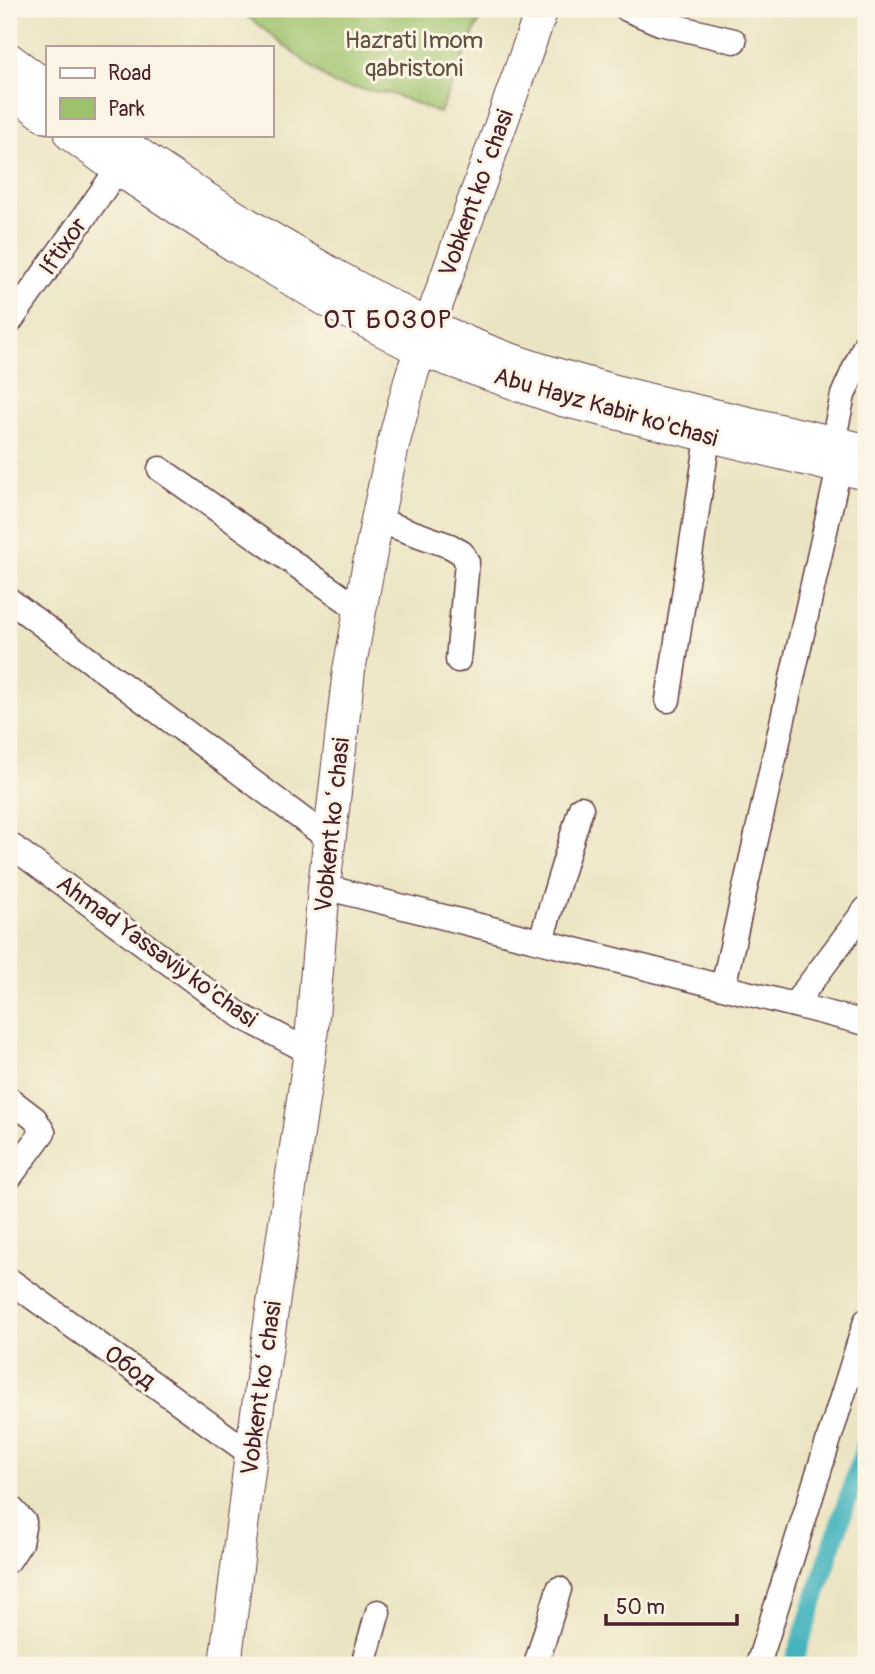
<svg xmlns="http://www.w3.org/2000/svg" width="875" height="1674" font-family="Pangolin,sans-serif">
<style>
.green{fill:#9dc26c;stroke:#74704c;stroke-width:2}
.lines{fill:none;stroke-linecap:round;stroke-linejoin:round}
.canal{stroke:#44b3be;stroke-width:19}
.minor-casing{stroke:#623d42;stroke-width:27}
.major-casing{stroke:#623d42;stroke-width:34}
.minor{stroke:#fff;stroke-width:24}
.major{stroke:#fff;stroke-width:32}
.labels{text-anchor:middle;stroke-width:6;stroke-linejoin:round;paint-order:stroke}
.park-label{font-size:24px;fill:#63503e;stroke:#fcf5e5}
.street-label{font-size:24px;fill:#4a1f2b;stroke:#fcf5e5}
.neighbourhood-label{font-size:26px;letter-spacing:2px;fill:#4a1f2b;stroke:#fcf5e5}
</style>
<rect width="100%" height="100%" fill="#fcf5e5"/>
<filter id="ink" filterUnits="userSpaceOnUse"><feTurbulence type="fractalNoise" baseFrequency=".0143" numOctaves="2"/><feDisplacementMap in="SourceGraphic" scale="14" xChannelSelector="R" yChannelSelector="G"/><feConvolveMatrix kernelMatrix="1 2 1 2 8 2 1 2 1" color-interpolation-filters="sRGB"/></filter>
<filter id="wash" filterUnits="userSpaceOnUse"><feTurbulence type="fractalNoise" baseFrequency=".00686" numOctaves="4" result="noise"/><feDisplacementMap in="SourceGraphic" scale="28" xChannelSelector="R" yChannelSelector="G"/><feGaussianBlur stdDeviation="1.57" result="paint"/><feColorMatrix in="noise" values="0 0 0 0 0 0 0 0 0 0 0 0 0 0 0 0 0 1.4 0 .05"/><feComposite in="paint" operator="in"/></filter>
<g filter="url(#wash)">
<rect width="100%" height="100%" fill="#ebe4c2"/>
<path class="green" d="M 238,9 L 484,9 L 440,113 L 391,94 L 335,85 Z"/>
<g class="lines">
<path class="canal" d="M 793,1665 L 866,1443"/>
</g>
</g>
<g filter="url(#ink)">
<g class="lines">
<g class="minor-casing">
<path id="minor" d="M 627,9 L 660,23 L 734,41
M 9,323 L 118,169
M 833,442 L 843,395 L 866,343
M 160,469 L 360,610
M 377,520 L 450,546 L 462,553 L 467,562 L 458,660
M 9,600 L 329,839
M 668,700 L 708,438
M 9,844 L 241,1016 L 310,1052
M 324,887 L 866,1023
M 541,940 L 581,808
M 723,987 L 839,468
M 794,1005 L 866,909
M 9,1099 L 35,1119 L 43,1132 L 9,1178
M 9,1280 L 251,1454
M 9,1506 L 24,1522 L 20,1543 L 9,1560
M 363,1665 L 378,1612
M 536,1665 L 559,1589
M 758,1665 L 866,1321"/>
</g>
<g class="major-casing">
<path id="major" d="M 9,59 L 47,87
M 9,89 L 47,117
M 71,135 L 118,169 L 235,246 L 329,302 L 420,350 L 562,400 L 866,474
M 112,135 C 186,189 265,236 345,281 C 398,310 450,338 507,358 C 624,399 746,421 866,450
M 225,1665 L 251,1454 L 310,1052 L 324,887 L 349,670 L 377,520 L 394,441 L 412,374 L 542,9"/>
</g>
<use href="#minor" class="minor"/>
<use href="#major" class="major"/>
</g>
</g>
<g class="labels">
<g class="park-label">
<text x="414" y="48">Hazrati Imom<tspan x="414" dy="28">qabristoni</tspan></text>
</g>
<g class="street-label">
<text transform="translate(476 193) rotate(-70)" y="8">Vobkent koʻchasi</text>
<text transform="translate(63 246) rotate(-55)" y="8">Iftixor</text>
<text transform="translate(606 407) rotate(16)" y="8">Abu Hayz Kabir ko'chasi</text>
<text transform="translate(332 825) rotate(-84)" y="8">Vobkent koʻchasi</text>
<text transform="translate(157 951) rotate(36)" y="8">Ahmad Yassaviy ko'chasi</text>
<text transform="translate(130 1367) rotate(36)" y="8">Обод</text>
<text transform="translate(261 1388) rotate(-82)" y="8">Vobkent koʻchasi</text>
</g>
<g class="neighbourhood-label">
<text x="388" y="328">ОТ БОЗОР</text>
</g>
</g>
<rect width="875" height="1674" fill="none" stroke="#fcf5e5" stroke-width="35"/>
<rect x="46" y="46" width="228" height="91" fill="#fcf5e5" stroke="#b59f9b" stroke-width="2"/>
<rect x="60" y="68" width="35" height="10" fill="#ffffff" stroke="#b59f9b" stroke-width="2"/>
<text x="108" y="80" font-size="21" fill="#4a1f2b">Road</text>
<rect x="60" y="98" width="35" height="21" fill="#9dc26c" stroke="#b59f9b" stroke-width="2"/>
<text x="108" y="116" font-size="21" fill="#4a1f2b">Park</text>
<path d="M606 1614v10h131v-10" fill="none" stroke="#4a1f2b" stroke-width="3.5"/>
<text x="616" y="1614" font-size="21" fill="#4a1f2b" stroke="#fcf5e5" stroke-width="5" paint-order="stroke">50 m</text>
</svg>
